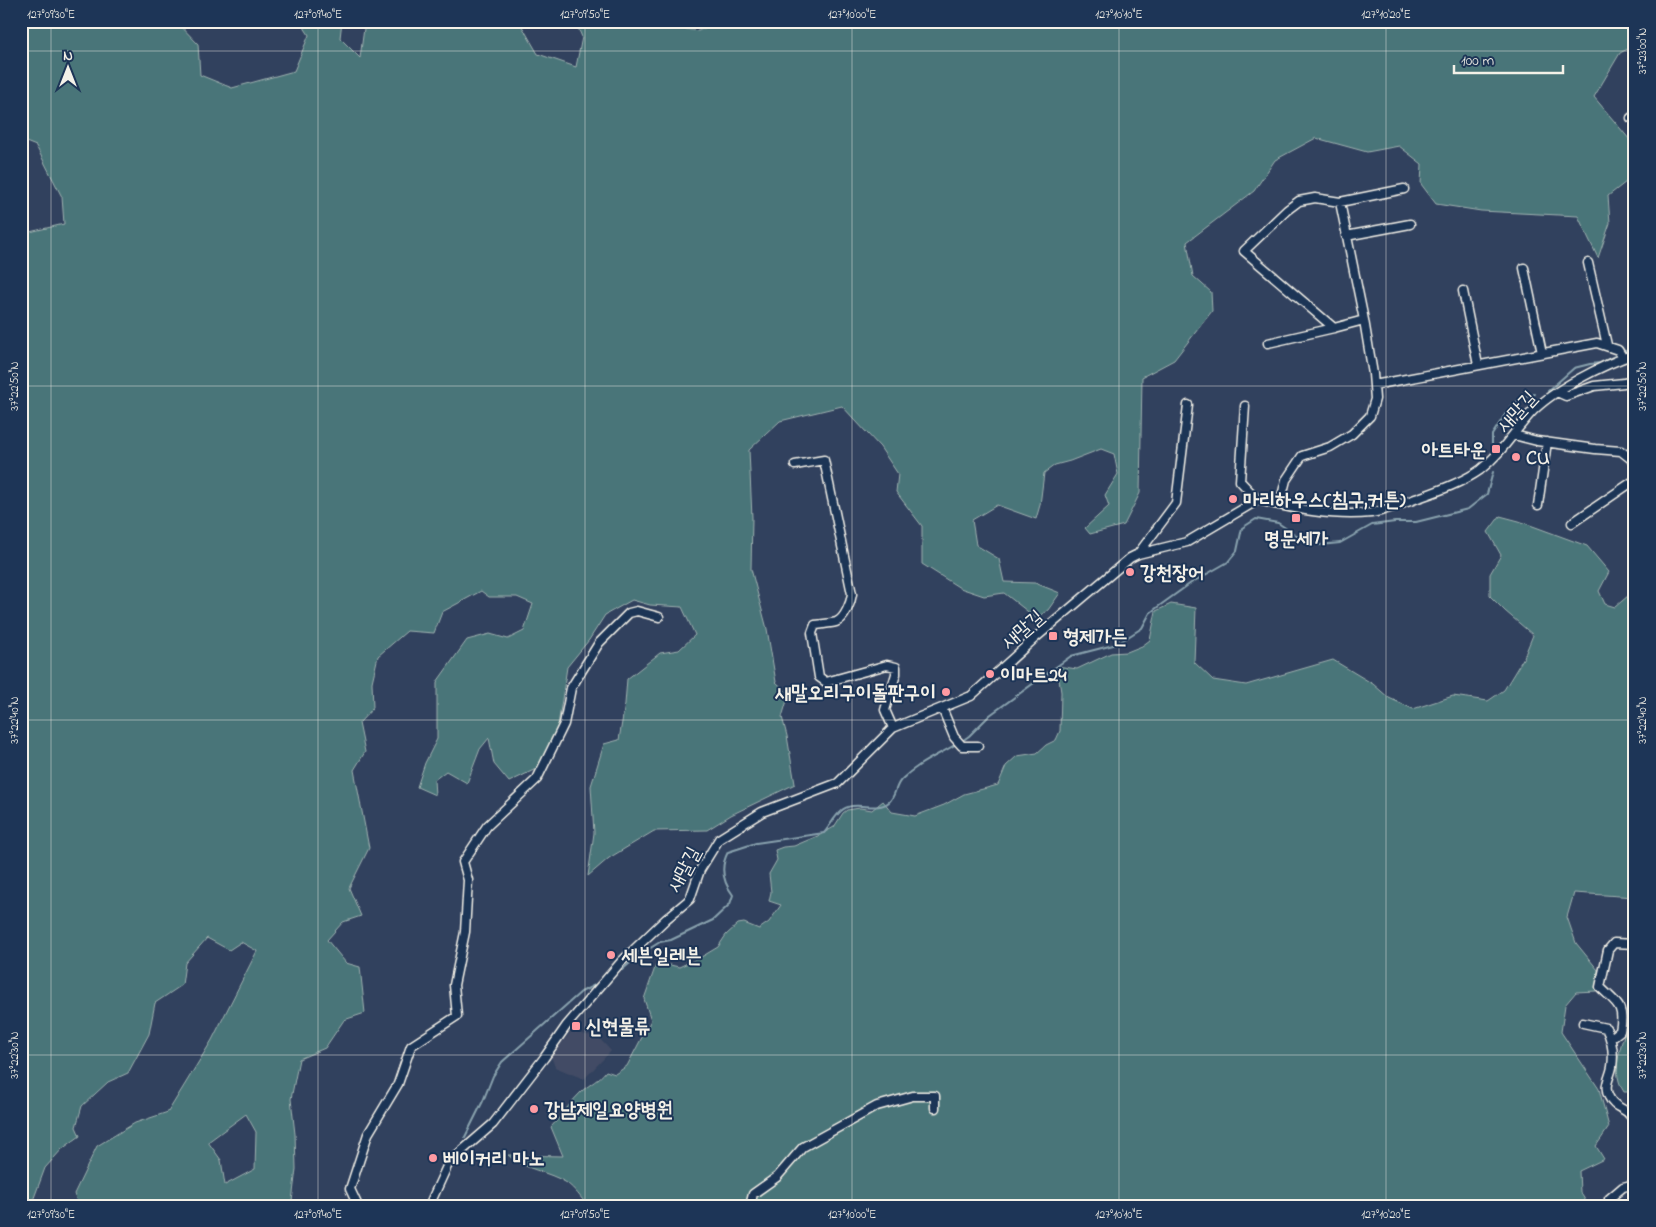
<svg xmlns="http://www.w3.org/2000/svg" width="1656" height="1227" font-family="'Indie Flower','Poor Story',sans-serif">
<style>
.built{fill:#434c65}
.green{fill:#4a7479;stroke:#9fb2b0;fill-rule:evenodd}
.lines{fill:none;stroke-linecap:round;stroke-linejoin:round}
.stream{stroke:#89a2ae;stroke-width:2}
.minor-casing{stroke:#f4f1e8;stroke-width:11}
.minor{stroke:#1d3557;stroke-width:8}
.ticks{fill:none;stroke:#f4f1e8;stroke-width:1;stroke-opacity:0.45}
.poi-dot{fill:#ff9aa2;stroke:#1d3557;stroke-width:2}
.labels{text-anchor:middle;stroke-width:4;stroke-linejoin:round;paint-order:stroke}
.street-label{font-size:20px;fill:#f4f1e8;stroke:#1d3557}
.poi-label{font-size:20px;font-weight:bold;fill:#f4f1e8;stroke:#1d3557;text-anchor:start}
.neatline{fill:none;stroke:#f4f1e8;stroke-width:2}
.ticks-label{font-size:12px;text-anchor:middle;fill:#f4f1e8}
</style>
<rect width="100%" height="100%" fill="#31415e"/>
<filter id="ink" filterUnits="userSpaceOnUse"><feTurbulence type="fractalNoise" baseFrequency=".02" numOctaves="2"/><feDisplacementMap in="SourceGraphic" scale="10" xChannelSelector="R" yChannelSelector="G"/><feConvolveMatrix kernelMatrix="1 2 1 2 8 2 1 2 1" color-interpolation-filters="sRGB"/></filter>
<g filter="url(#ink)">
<path class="built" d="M 571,1032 L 598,1037 L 611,1051 L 584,1079 L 555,1067 L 551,1056 Z"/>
<path class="green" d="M 34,21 L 176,21 L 198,44 L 200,75 L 232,88 L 294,71 L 309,35 L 300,21 L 342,21 L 340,38 L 360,58 L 365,21 L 519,21 L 538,54 L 576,67 L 582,37 L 575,21 L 634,21 L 698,31 L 721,21 L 1635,21 L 1635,45 L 1620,53 L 1594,97 L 1635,146 L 1635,175 L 1608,196 L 1610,223 L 1598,258 L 1578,216 L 1481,211 L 1436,204 L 1421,184 L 1422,164 L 1399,146 L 1367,152 L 1316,138 L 1275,160 L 1254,191 L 1187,242 L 1193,276 L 1211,292 L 1212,311 L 1174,360 L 1142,377 L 1140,493 L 1124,525 L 1090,534 L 1085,528 L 1109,506 L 1105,495 L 1118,474 L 1114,454 L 1101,449 L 1070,461 L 1055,465 L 1044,473 L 1040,505 L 1036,519 L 997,505 L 972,520 L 976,545 L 999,559 L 1004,582 L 1035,583 L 1060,593 L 1048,610 L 1036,618 L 1004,593 L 984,596 L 960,588 L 922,564 L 922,526 L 896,492 L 898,474 L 880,447 L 842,406 L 780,421 L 749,450 L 752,518 L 751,569 L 767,629 L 776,682 L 789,694 L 782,717 L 787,736 L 795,784 L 731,815 L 707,830 L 654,831 L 609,858 L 588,876 L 594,833 L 591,786 L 604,744 L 619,740 L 625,704 L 627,679 L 660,653 L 679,650 L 695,635 L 682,607 L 650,605 L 632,600 L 605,615 L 589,640 L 567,667 L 557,732 L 538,768 L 509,782 L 494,764 L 489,738 L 480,749 L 467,783 L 446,771 L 434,780 L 435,795 L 417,787 L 425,763 L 437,739 L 437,682 L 467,640 L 490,634 L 508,639 L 524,631 L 533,604 L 517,597 L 489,597 L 481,591 L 442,612 L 434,633 L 407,631 L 378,656 L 372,682 L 373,708 L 359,723 L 365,752 L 354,770 L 369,848 L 349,888 L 361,916 L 343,922 L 327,940 L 346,963 L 360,967 L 365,1013 L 344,1020 L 325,1048 L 299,1059 L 291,1099 L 295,1134 L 296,1169 L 292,1201 L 290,1206 L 181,1206 L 180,1204 L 170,1206 L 122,1206 L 114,1203 L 79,1206 L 74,1194 L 97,1146 L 135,1123 L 168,1112 L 212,1040 L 257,951 L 241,942 L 229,950 L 207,938 L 185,963 L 182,985 L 155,1003 L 149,1034 L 128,1073 L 108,1082 L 82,1106 L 76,1127 L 80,1136 L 62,1149 L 45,1168 L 31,1206 L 21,1206 L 21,332 L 23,330 L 21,328 L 21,234 L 64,224 L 62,197 L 36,146 L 21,140 L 21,32 ZM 246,1114 L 256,1132 L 255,1169 L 225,1185 L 221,1160 L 208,1142 Z
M 1500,516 L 1519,521 L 1587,546 L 1609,572 L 1599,591 L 1605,604 L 1615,607 L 1635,590 L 1635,897 L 1574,893 L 1567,917 L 1576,943 L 1598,970 L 1596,991 L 1576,992 L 1565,1005 L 1561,1032 L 1599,1089 L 1609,1127 L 1596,1146 L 1604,1159 L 1579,1171 L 1580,1192 L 1589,1206 L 588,1206 C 581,1198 575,1189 567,1183 C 548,1171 524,1170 508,1155 L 563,1156 L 551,1127 C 562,1116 570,1102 582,1091 C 590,1084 599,1080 606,1071 L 615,1074 L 627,1066 L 651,1020 L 644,999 L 657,962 L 679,967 L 703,956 L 718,947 L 726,935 L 738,924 L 744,923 L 759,929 L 769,922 L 781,905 L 769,901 L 771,892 L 769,874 L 777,860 L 775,850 L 783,847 L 794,846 L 820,835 L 834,827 L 843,813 L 847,810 L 860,808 L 872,810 L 883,801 L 892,812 L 915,816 L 944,805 L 964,794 L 998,785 L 1006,766 L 1017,756 L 1037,753 L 1046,745 L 1056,740 L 1060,731 L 1061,692 L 1057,666 L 1077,669 L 1111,653 L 1127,652 L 1142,646 L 1150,640 L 1156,611 L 1171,604 L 1196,608 L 1194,662 L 1213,680 L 1246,685 L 1333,660 L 1373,684 L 1389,698 L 1413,709 L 1453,696 L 1488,701 L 1504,690 L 1524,657 L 1533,635 L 1505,611 L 1490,596 L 1490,574 L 1501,555 L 1488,532 Z
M 1635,984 L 1635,1092 L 1624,1092 C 1607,1066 1627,1034 1632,1008 C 1634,1000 1634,992 1635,984 Z"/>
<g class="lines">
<path class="stream" d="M 1623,352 L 1635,348
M 1548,391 L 1574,368 L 1590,364 L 1600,363 L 1619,354
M 1492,444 L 1492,435 L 1508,410 L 1521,398 L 1535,394
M 962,741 L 969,736 L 990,715 L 1071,656 L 1117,644 L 1142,628 L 1150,613 L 1159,606 L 1191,583 L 1228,562 L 1237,551 L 1242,528 L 1256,519 L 1278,523 L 1299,537 L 1320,545 L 1340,543 L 1372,525 L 1395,522 L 1416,522 L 1468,509 L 1487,494 L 1493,472
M 622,970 L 639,955 L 660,942 L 671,940 L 713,920 L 730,904 L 733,895 C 723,882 720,867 728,852 L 756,843 L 824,833 C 830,826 834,817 841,811 C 854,799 876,813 889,802 C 896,796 895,785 902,779 C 918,763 939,755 958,743
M 465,1137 L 483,1101 L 493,1076 L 502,1062 L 581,992 L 597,984"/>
<g class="minor-casing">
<path id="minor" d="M 1631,118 L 1635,115
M 1346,236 L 1410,224
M 1588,263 L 1607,345
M 1524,268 L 1542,353
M 1463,291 L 1478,365
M 1364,320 L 1334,328 L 1244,251 L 1287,210 L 1299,201 L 1315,198 L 1340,202 L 1404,189
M 1268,343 L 1334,328
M 1374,385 L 1597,343 L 1618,350 L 1623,358
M 1557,392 L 1566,396 L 1594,386 L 1624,383 L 1635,380
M 1245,406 L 1240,481 L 1258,500
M 1514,435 L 1537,441 L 1595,449 L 1621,451 L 1635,462
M 795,465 L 824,460 L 852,594 C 851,602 845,619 836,622 C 829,624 821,624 815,625 L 812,633 L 819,677 L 826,682 L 887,665 L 896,667 L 896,674 L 885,710 L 893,728
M 1280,504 L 1286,480 L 1302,456 L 1330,447 L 1352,434 L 1370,416 L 1375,399 L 1373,374 L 1364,320 L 1340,202
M 1538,505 L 1547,442
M 1572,523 L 1635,480
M 1138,554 L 1176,503 L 1188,405
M 942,708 L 954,737 L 962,746 L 978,746
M 1583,1023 L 1606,1028 C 1612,1040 1614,1054 1612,1067 C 1610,1078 1603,1086 1609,1097 C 1613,1106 1620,1107 1627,1112 C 1630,1115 1632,1118 1635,1121
M 1611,1038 L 1620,1031 C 1625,1005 1617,1004 1600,987 L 1608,950 L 1614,943 L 1635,944
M 358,1206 L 350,1189 L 368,1134 L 398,1084 L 411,1046 L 457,1016 L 454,985 L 465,932 L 468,880 L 463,862 L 487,826 L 537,779 L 564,724 L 571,688 L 599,643 L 629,613 L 637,611 L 659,617
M 429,1206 L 449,1162 L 493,1124 L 544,1058 L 567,1025 L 621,962 L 666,919 L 690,899 L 700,870 L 719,839 L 762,812 L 838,783 L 893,728 L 971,696 L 1034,639 L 1130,558 L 1138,554 L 1187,542 L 1258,500 C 1294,509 1334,517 1371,513 C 1386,511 1406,502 1421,497 C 1441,490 1463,482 1480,470 C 1501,454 1513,433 1530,414 C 1552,390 1604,364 1635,354
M 750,1206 L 753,1194 L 777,1177 L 803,1147 L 877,1106 L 913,1096 L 935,1096 L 935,1108
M 1611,1206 L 1609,1199 L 1623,1187 L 1635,1184"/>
</g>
<use href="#minor" class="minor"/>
</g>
</g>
<path class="ticks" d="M 51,21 L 51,1206M 318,21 L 318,1206M 585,21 L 585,1206M 852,21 L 852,1206M 1119,21 L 1119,1206M 1386,21 L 1386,1206M 21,51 L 1635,51M 21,386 L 1635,386M 21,720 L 1635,720M 21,1055 L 1635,1055"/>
<g class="poi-dot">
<rect x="1491" y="444" width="10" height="10" rx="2.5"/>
<circle cx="1516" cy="457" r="5"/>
<circle cx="1233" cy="499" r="5"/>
<rect x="1291" y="513" width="10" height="10" rx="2.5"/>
<circle cx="1130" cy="572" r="5"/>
<rect x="1048" y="631" width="10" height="10" rx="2.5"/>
<circle cx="990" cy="674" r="5"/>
<circle cx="946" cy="692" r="5"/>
<circle cx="611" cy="955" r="5"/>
<rect x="571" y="1021" width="10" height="10" rx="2.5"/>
<circle cx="534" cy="1109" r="5"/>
<circle cx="433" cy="1158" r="5"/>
</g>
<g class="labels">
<g class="street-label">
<text transform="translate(1516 411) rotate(-47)" y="7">새말길</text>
<text transform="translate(1022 629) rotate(-41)" y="7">새말길</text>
<text transform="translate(683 869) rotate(-62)" y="7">새말길</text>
</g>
<g class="poi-label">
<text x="1486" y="456" text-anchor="end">아트타운</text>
<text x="1526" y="464">CU</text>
<text x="1243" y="506">마리하우스(침구,커튼)</text>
<text x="1296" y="545" text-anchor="middle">명문세가</text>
<text x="1140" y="579">강천장어</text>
<text x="1063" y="643">형제가든</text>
<text x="1000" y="681">이마트24</text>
<text x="936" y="699" text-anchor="end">새말오리구이돌판구이</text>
<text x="621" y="962">세븐일레븐</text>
<text x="586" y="1033">신현물류</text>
<text x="544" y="1116">강남제일요양병원</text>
<text x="443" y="1165">베이커리 마노</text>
</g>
</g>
<rect width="1656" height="1227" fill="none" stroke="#1d3557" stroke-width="55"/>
<g transform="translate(68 68)" stroke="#1d3557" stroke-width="4" paint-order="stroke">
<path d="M0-4L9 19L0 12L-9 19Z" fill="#f4f1e8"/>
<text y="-8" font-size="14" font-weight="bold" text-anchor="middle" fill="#f4f1e8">N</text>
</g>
<path d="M1454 65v8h109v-8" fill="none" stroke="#f4f1e8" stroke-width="2.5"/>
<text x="1461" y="65" font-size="15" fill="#f4f1e8" stroke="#1d3557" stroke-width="4" paint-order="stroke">100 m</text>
<rect x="28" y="28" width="1600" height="1172" class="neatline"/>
<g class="ticks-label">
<text x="51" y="18">127°09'30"E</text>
<text x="318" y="18">127°09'40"E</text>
<text x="585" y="18">127°09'50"E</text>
<text x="852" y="18">127°10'00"E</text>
<text x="1119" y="18">127°10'10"E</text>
<text x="1386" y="18">127°10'20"E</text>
<text transform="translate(1642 51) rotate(-90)" y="4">37°23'00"N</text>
<text transform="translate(14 386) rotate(-90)" y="4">37°22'50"N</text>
<text transform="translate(1642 386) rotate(-90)" y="4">37°22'50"N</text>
<text transform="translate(14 720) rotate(-90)" y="4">37°22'40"N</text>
<text transform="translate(1642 720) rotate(-90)" y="4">37°22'40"N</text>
<text transform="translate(14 1055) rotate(-90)" y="4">37°22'30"N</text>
<text transform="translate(1642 1055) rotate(-90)" y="4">37°22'30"N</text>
<text x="51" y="1218">127°09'30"E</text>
<text x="318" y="1218">127°09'40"E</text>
<text x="585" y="1218">127°09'50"E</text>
<text x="852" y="1218">127°10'00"E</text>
<text x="1119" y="1218">127°10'10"E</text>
<text x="1386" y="1218">127°10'20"E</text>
</g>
</svg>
